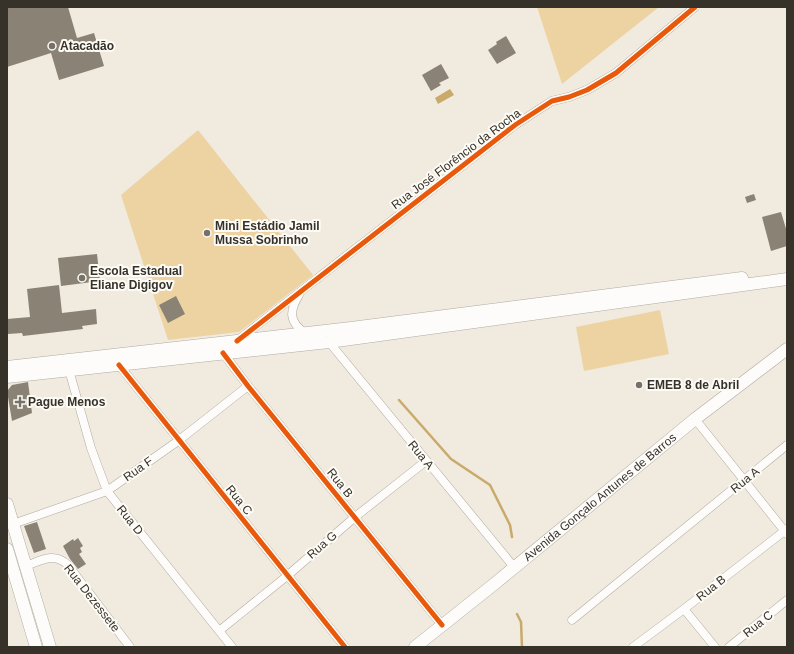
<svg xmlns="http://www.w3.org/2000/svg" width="794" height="654" font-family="Arial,sans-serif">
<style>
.green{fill:#edd3a2}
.water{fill:#c9aa6a}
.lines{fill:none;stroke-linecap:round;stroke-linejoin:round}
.stream{stroke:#c9aa6a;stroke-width:2.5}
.building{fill:#8a8375}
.street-casing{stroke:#b0aba2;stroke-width:9}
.secondary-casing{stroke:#b0aba2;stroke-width:13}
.street{stroke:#fdfcfa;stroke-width:8}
.secondary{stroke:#fdfcfa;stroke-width:12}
.cycleway-casing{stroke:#fdfbf6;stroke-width:8}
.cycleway{stroke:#e8590c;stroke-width:5}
.poi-dot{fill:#777269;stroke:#fdfbf6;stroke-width:1.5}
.labels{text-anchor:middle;stroke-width:4;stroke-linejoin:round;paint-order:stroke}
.poi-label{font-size:12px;font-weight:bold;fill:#363129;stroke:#fdfbf6;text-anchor:start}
.street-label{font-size:12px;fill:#363129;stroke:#fdfbf6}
</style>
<rect width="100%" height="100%" fill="#f0eadf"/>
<path class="green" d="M 537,7 L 659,7 L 562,84 Z
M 198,130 L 313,275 L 239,332 L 168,340 L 121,195 Z
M 660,310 L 669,354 L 584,371 L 576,327 Z"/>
<path class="water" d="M 450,89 L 454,95 L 438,104 L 435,98 Z"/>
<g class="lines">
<path class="stream" d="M 399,400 L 451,459 L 490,485 L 510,525 L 512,537
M 517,614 L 521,622 L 522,647"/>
</g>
<path class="building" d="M 7,7 L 68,7 L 77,38 L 94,33 L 104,66 L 59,80 L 51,53 L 7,67 Z
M 506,36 L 516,53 L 497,64 L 488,50 L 497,44 L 496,42 Z
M 441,64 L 449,78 L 439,83 L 441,85 L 431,91 L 422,75 Z
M 754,194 L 756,200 L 747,203 L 745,197 Z
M 781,212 L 787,232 L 787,246 L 771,251 L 762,217 Z
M 97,254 L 100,281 L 61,286 L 58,258 Z
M 59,285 L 62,313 L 96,309 L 97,324 L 82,326 L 83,329 L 23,336 L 22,333 L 8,334 L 7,319 L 30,317 L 27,289 Z
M 176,296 L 185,314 L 168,323 L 159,305 Z
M 28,382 L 32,413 L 12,421 L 7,391 L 12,385 Z
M 37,522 L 46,549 L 34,553 L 24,526 Z
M 78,538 L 83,546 L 80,548 L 82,552 L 79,554 L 86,564 L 78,569 L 70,559 L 63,546 L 73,539 L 74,541 Z"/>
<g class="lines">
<g class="street-casing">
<path id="street" d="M 299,295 C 289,311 289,322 305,333
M 238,340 L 515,125 L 552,101 L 569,97 L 587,90 L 616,73 L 695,7
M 329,342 L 514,567
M 223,353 L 248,386 L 442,625
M 119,365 L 345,647
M 69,370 L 91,448 L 107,491 L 232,647
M 695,419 L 787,534
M 13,524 L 107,491 L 178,441 L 248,386
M 26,566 C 42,560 54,552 68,565 L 130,647
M 684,609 L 715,647
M 572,620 L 787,445
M 219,631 L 287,576 L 355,517 L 426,461
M 633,647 L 684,609 L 787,529
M 729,647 L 787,600"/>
</g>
<g class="secondary-casing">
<g id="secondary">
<path d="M 7,367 L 351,328 L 742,278"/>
<path d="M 7,377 L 329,342 L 787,279"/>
<path d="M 7,504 L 50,647"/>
<path d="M 7,549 L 36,647"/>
<path id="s1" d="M 415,647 L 493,585 L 695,419 L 787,349"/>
</g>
</g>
<use href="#street" class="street"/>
<use href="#secondary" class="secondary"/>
<g class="cycleway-casing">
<path id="cycleway" d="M 237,341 L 515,125 L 552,101 L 569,97 L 587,90 L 616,73 L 695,7
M 223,353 L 248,386 L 442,625
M 119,365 L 345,647"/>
</g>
<use href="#cycleway" class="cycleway"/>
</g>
<g class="poi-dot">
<circle cx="52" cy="46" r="4"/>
<circle cx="207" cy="233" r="4"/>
<circle cx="82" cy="278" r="4"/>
<circle cx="639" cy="385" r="4"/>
<path d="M18 396h4v4h4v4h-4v4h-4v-4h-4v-4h4z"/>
</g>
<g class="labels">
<g class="poi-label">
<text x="60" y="50">Atacadão</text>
<text x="215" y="230">Mini Estádio Jamil<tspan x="215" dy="14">Mussa Sobrinho</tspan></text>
<text x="90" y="275">Escola Estadual<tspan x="90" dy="14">Eliane Digigov</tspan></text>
<text x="647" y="389">EMEB 8 de Abril</text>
<text x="28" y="406">Pague Menos</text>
</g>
<g class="street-label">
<text transform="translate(456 159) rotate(-37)" y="4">Rua José Florêncio da Rocha</text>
<text transform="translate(421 455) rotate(51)" y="4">Rua A</text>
<text transform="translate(138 469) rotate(-35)" y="4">Rua F</text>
<text transform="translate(745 480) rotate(-39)" y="4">Rua A</text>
<text transform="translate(340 483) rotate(51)" y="4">Rua B</text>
<text dy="4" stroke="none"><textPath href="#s1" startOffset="238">Avenida Gonçalo Antunes de Barros</textPath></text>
<text transform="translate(239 500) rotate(51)" y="4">Rua C</text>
<text transform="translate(130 520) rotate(51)" y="4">Rua D</text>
<text transform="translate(322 545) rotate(-41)" y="4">Rua G</text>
<text transform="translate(711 588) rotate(-38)" y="4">Rua B</text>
<text transform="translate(92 598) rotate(52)" y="4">Rua Dezessete</text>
<text transform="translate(758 624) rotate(-39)" y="4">Rua C</text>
</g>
</g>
<rect width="794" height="654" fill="none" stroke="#363129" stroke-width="16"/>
</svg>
